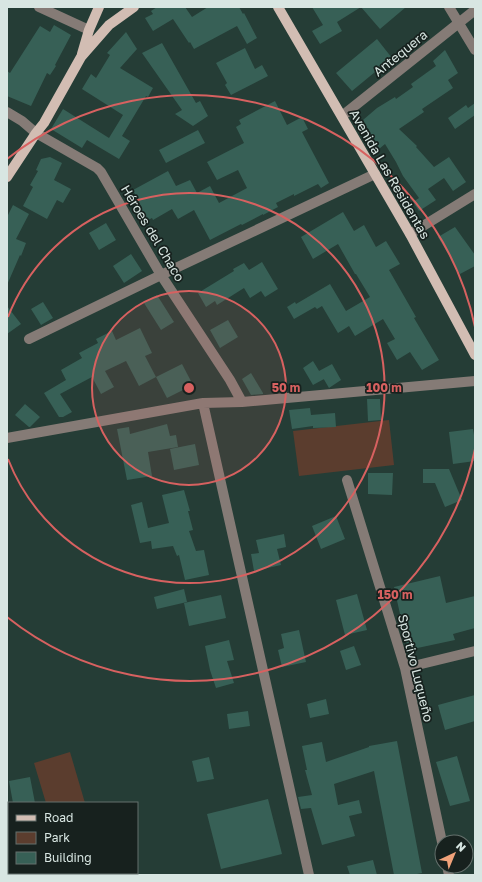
<svg xmlns="http://www.w3.org/2000/svg" width="482" height="882" font-family="'Golos Text',sans-serif">
<style>
.green{fill:#5b3d2e}
.building{fill:#376056}
.lines{fill:none;stroke-linecap:round;stroke-linejoin:round}
.minor{stroke:#857b76;stroke-width:10}
.major{stroke:#d2bdb3;stroke-width:10}
.ring{fill:none;stroke:#d76160;stroke-width:2}
.labels{text-anchor:middle;stroke-width:3.5;stroke-linejoin:round;paint-order:stroke}
.street-label{font-size:13px;fill:#d8e6e2;stroke:#17211e}
.centre{fill:#d76160;stroke:#17211e;stroke-width:2}
.ring-label{font-size:12px;text-anchor:middle;font-weight:bold;fill:#d76160;stroke:#17211e;stroke-width:3.5;stroke-linejoin:round;paint-order:stroke}
</style>
<rect width="100%" height="100%" fill="#253d36"/>
<path class="green" d="M 389,420 L 394,465 L 299,476 L 293,431 Z
M 70,752 L 85,803 L 46,803 L 34,763 Z"/>
<path class="building" d="M 157,7 L 185,7 L 192,17 L 208,7 L 239,7 L 243,14 L 244,13 L 257,38 L 247,44 L 237,26 L 194,49 L 190,42 L 189,43 L 173,19 L 153,31 L 145,18 L 153,14 L 151,11 Z
M 312,7 L 361,7 L 337,22 L 342,31 L 320,44 L 312,31 L 323,25 Z
M 361,7 L 406,7 L 380,29 Z
M 54,25 L 71,35 L 55,65 L 56,66 L 50,75 L 47,73 L 31,106 L 7,96 L 7,71 L 10,73 L 40,26 L 50,32 Z
M 126,32 L 137,49 L 120,68 L 153,88 L 148,97 L 146,96 L 122,136 L 130,141 L 119,159 L 87,140 L 82,148 L 51,129 L 63,109 L 109,138 L 123,115 L 82,89 L 91,74 L 96,78 L 110,55 L 107,53 Z
M 377,39 L 392,58 L 352,91 L 336,73 Z
M 162,43 L 196,103 L 200,101 L 208,116 L 193,126 L 175,114 L 182,110 L 142,53 Z
M 245,48 L 255,69 L 262,65 L 268,76 L 231,95 L 225,85 L 227,83 L 216,63 Z
M 445,50 L 458,73 L 448,80 L 453,88 L 422,109 L 424,112 L 399,129 L 417,146 L 416,147 L 434,167 L 449,157 L 466,182 L 453,191 L 444,178 L 428,189 L 436,200 L 419,211 L 413,202 L 419,198 L 403,176 L 396,162 L 385,144 L 379,149 L 363,120 L 377,108 L 395,97 L 396,99 L 413,87 L 411,84 L 436,66 L 433,61 Z
M 275,101 L 287,125 L 302,117 L 308,129 L 302,132 L 329,183 L 321,188 L 318,184 L 294,196 L 294,194 L 276,203 L 278,207 L 263,215 L 263,214 L 242,225 L 241,224 L 210,240 L 194,210 L 178,219 L 172,209 L 153,220 L 152,218 L 146,221 L 139,207 L 141,206 L 133,190 L 168,171 L 176,186 L 190,180 L 197,193 L 210,186 L 219,203 L 247,188 L 238,170 L 217,180 L 207,162 L 244,143 L 236,127 L 241,124 L 239,120 Z
M 475,103 L 475,115 L 455,129 L 448,118 L 466,105 L 468,108 Z
M 198,130 L 205,143 L 166,163 L 159,150 Z
M 50,157 L 62,163 L 54,180 L 71,189 L 63,203 L 57,200 L 47,219 L 23,206 L 33,187 L 30,185 L 38,171 L 36,170 L 41,159 Z
M 13,205 L 29,214 L 16,239 L 26,243 L 21,256 L 20,255 L 7,285 L 7,217 Z
M 343,212 L 354,231 L 364,225 L 376,247 L 386,241 L 400,264 L 389,270 L 416,317 L 414,318 L 439,360 L 422,370 L 410,352 L 397,360 L 387,343 L 395,339 L 383,319 L 355,336 L 349,326 L 338,333 L 322,306 L 317,309 L 315,307 L 294,319 L 287,307 L 295,302 L 296,304 L 330,284 L 346,311 L 370,297 L 356,274 L 355,274 L 338,244 L 313,259 L 301,237 Z
M 106,223 L 116,240 L 99,250 L 89,233 Z
M 455,227 L 475,255 L 475,266 L 460,274 L 438,237 Z
M 131,254 L 142,271 L 124,283 L 113,266 Z
M 262,262 L 278,289 L 265,297 L 261,291 L 250,298 L 244,288 L 217,305 L 215,301 L 206,307 L 198,293 L 234,271 L 233,269 L 244,263 L 249,270 Z
M 157,295 L 174,322 L 161,330 L 144,303 Z
M 43,302 L 53,318 L 41,325 L 31,309 Z
M 7,306 L 21,324 L 7,334 Z
M 228,320 L 238,337 L 220,348 L 210,330 Z
M 140,328 L 152,353 L 145,356 L 156,377 L 139,386 L 126,361 L 105,371 L 114,387 L 101,394 L 92,377 L 60,394 L 72,412 L 63,417 L 59,417 L 44,393 L 66,380 L 61,370 L 82,358 L 79,353 L 98,343 L 96,339 L 112,331 L 116,340 Z
M 313,361 L 324,379 L 313,385 L 303,368 Z
M 182,364 L 193,385 L 167,398 L 156,377 Z
M 332,364 L 341,380 L 329,388 L 319,371 Z
M 251,373 L 263,393 L 263,394 L 251,395 L 242,379 Z
M 367,399 L 380,399 L 381,420 L 368,421 Z
M 25,404 L 40,417 L 30,427 L 29,427 L 15,415 Z
M 310,408 L 311,415 L 335,413 L 336,427 L 313,428 L 313,426 L 292,429 L 289,410 Z
M 167,424 L 170,436 L 176,435 L 178,447 L 148,452 L 152,476 L 127,480 L 117,429 L 129,427 L 130,434 Z
M 473,429 L 475,441 L 475,461 L 453,464 L 449,432 Z
M 195,444 L 199,465 L 174,470 L 170,449 Z
M 423,469 L 449,469 L 462,500 L 445,507 L 435,483 L 423,483 Z
M 368,473 L 393,473 L 392,495 L 368,494 Z
M 184,490 L 190,511 L 188,511 L 193,530 L 189,531 L 196,551 L 204,550 L 209,575 L 185,580 L 179,555 L 177,556 L 173,546 L 152,549 L 151,541 L 140,543 L 131,505 L 142,502 L 148,528 L 169,523 L 162,495 Z
M 336,516 L 345,539 L 321,549 L 312,526 Z
M 284,534 L 286,547 L 277,549 L 281,565 L 254,571 L 251,554 L 259,553 L 256,540 Z
M 440,576 L 446,603 L 475,596 L 475,628 L 453,634 L 455,640 L 408,650 L 394,587 Z
M 184,589 L 187,602 L 157,609 L 154,597 Z
M 357,594 L 367,630 L 345,635 L 336,600 Z
M 221,595 L 226,618 L 189,626 L 184,603 Z
M 299,630 L 306,662 L 282,667 L 278,650 L 284,648 L 281,634 Z
M 229,640 L 234,660 L 227,661 L 234,683 L 216,688 L 210,670 L 205,646 Z
M 354,646 L 361,665 L 346,670 L 340,651 Z
M 475,695 L 475,721 L 445,730 L 438,705 Z
M 326,699 L 329,714 L 310,718 L 307,704 Z
M 248,711 L 250,726 L 229,729 L 227,714 Z
M 397,741 L 422,873 L 412,875 L 394,875 L 374,771 L 334,784 L 338,805 L 359,800 L 362,813 L 349,816 L 355,836 L 322,845 L 311,808 L 301,809 L 298,797 L 312,795 L 305,770 L 307,770 L 302,746 L 322,742 L 326,762 L 369,747 L 369,746 Z
M 457,756 L 470,801 L 450,806 L 436,762 Z
M 209,757 L 214,779 L 197,782 L 192,761 Z
M 30,777 L 35,803 L 13,803 L 9,781 Z
M 268,799 L 282,854 L 221,869 L 207,814 Z
M 373,860 L 377,875 L 350,875 L 347,866 Z"/>
<g class="lines">
<path class="minor" d="M 39,7 L 89,30
M 449,7 L 475,50
M 7,112 L 22,121 L 36,133 L 97,168 L 101,172 L 161,275 L 230,380 L 242,402
M 342,116 L 475,10
M 410,234 L 475,194
M 29,339 L 161,275 L 375,174
M 203,403 L 309,875
M 7,438 L 203,403 L 242,402 L 475,381
M 347,480 L 405,668 L 442,842
M 405,668 L 475,651
M 447,866 L 449,875"/>
<path class="major" d="M 278,7 L 410,234 L 475,355
M 82,54 L 89,30 L 99,7
M 7,177 L 36,133 L 44,123 L 81,57 L 109,25 L 134,7"/>
</g>
<circle cx="189" cy="388" r="97" fill="#d76160" fill-opacity=".12"/>
<g class="ring">
<circle cx="189" cy="388" r="97"/>
<path d="M8 317A195 195 0 1 1 8 459"/>
<path d="M475 449A292 292 0 0 1 7 617M7 159A292 292 0 0 1 475 327"/>
</g>
<g class="labels">
<g class="street-label">
<text transform="translate(400 53) rotate(-39)" y="5">Antequera</text>
<text transform="translate(390 174) rotate(60)" y="5">Avenida Las Residentas</text>
<text transform="translate(153 233) rotate(59)" y="5">Héroes del Chaco</text>
<text transform="translate(416 668) rotate(76)" y="5">Sportivo Luqueño</text>
</g>
</g>
<circle cx="189" cy="388" r="6" class="centre"/>
<g class="ring-label">
<text x="286" y="392">50 m</text>
<text x="384" y="392">100 m</text>
<text x="395" y="599">150 m</text>
</g>
<rect width="482" height="882" fill="none" stroke="#d8e6e2" stroke-width="16"/>
<rect x="8" y="802" width="130" height="72" fill="#17211e" stroke="#64706c"/>
<rect x="16" y="815" width="20" height="6" fill="#d2bdb3" stroke="#64706c"/>
<text x="44" y="822" font-size="12" fill="#d8e6e2">Road</text>
<rect x="16" y="832" width="20" height="12" fill="#5b3d2e" stroke="#64706c"/>
<text x="44" y="842" font-size="12" fill="#d8e6e2">Park</text>
<rect x="16" y="852" width="20" height="12" fill="#376056" stroke="#64706c"/>
<text x="44" y="862" font-size="12" fill="#d8e6e2">Building</text>
<g transform="translate(454 854) rotate(44)"><circle r="19" fill="#17211e" stroke="#64706c"/>
<path d="M0-3L7 15L0 10L-7 15Z" fill="#f0a27a"/>
<text y="-6" font-size="11" font-weight="bold" text-anchor="middle" fill="#d8e6e2">N</text>
</g>
</svg>
